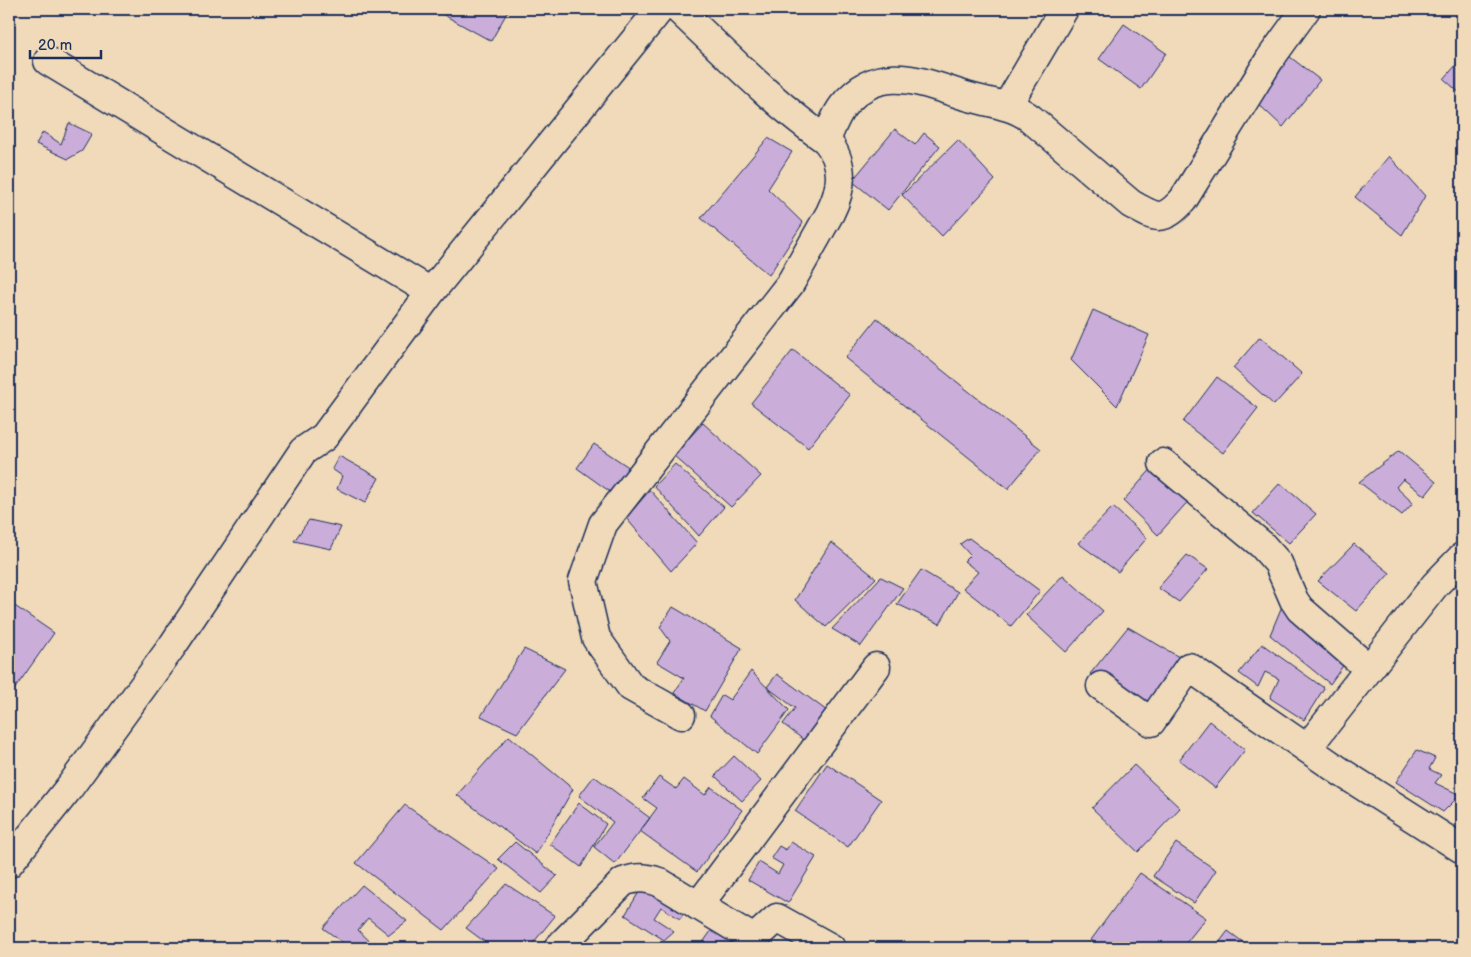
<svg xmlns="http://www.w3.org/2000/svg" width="1471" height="957" font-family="'Balsamiq Sans',sans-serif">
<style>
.building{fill:#cbadda;stroke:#1b2f5e}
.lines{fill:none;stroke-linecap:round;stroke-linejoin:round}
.street-casing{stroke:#1b2f5e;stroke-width:31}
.street{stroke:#f0dab9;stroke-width:28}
</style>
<rect width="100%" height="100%" fill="#f0dab9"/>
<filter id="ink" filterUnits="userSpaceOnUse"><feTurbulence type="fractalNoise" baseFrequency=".02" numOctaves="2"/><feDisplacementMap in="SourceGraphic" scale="10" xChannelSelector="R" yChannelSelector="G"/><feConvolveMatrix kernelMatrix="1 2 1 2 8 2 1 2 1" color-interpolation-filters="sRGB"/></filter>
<g filter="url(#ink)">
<path class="building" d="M 433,9 L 509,9 L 491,41 Z
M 1124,24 L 1166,53 L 1141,89 L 1099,59 Z
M 1281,50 L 1320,80 L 1283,127 L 1252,98 Z
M 1462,58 L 1462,95 L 1444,79 Z
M 69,123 L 92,134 L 82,151 L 68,159 L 36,144 L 43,132 L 61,144 Z
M 895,129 L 915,145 L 924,133 L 940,146 L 888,210 L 852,181 Z
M 768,138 L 792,152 L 768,189 L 803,223 L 769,275 L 701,218 Z
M 958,140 L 995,180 L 942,236 L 902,195 Z
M 1389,156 L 1425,196 L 1402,235 L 1355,197 Z
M 1093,310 L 1149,335 L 1117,406 L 1071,360 Z
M 877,318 L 1041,449 L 1008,489 L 845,358 Z
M 1260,337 L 1302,374 L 1274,405 L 1233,368 Z
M 793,350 L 850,395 L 808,448 L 751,403 Z
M 1217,377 L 1258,408 L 1223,453 L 1183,422 Z
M 703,423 L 761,476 L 731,507 L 673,455 Z
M 594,444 L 630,468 L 616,496 L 577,468 Z
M 1399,451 L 1436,482 L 1425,496 L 1403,479 L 1396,487 L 1413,503 L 1402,515 L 1359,482 Z
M 339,456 L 379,478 L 365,503 L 337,489 L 342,476 L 332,469 Z
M 675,464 L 724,507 L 699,536 L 654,486 Z
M 1154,466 L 1191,498 L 1158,535 L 1123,501 Z
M 1280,483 L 1316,514 L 1289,543 L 1253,513 Z
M 650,490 L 697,543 L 671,571 L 626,518 Z
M 1113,507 L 1147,538 L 1118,572 L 1078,543 Z
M 309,520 L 341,527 L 331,549 L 294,541 Z
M 969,538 L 1040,591 L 1011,626 L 963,588 L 978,572 L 964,561 L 970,555 L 960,544 Z
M 831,542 L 876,578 L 826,627 L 795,600 Z
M 1354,544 L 1390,573 L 1356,611 L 1318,581 Z
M 1187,555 L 1208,569 L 1179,602 L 1158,588 Z
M 921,570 L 958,592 L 940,624 L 897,604 Z
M 1063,575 L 1103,611 L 1066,652 L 1026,615 Z
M 881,577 L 903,588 L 861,646 L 832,629 Z
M 9,602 L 54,633 L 9,697 Z
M 1282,606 L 1347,660 L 1330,684 L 1270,635 Z
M 673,607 L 742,648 L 705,711 L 674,693 L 684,678 L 657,662 L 670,641 L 660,627 Z
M 1128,627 L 1184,660 L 1151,713 L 1090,674 Z
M 1262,644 L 1324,688 L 1304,720 L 1270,698 L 1279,679 L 1265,672 L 1258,687 L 1239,673 Z
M 524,649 L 565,669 L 517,733 L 481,716 Z
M 751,671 L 789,710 L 757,754 L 710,716 L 722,695 L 730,700 Z
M 777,674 L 827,711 L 805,741 L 783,724 L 795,708 L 767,687 Z
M 1209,721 L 1245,750 L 1215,788 L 1179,760 Z
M 509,736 L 573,789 L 536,854 L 457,795 Z
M 1417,750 L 1435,758 L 1429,769 L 1441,775 L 1435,783 L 1460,795 L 1443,812 L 1396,782 Z
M 734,756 L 761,781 L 742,801 L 715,776 Z
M 827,764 L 881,800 L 848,847 L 795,811 Z
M 1134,765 L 1180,808 L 1138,852 L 1092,808 Z
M 594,776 L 650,818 L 615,864 L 594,847 L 613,822 L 579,796 Z
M 659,777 L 676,789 L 684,779 L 705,795 L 711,787 L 742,810 L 697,872 L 640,831 L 657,808 L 643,798 Z
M 579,803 L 606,824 L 581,867 L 550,844 Z
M 405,805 L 499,869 L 444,930 L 356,863 Z
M 515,842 L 557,876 L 541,893 L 498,859 Z
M 791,842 L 816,857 L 788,903 L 748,880 L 759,862 L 778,874 L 783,865 L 771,858 L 779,846 L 786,850 Z
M 1176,843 L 1216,870 L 1194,903 L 1153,876 Z
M 1140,873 L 1206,918 L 1182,948 L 1103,948 L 1091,940 Z
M 506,884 L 555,916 L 529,948 L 493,948 L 466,928 Z
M 644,884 L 686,910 L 680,919 L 661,907 L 654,918 L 674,931 L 664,940 L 625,915 Z
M 362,885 L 407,921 L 389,935 L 368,918 L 358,930 L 377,948 L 350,948 L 323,928 Z
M 714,927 L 744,948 L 699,948 Z
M 1228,931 L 1251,948 L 1215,948 Z"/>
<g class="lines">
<g class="street-casing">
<path id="street" d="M 678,9 C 726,54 772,102 826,140 C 831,129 835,116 843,106 C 879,61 921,82 966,96 C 988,103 1011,104 1030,118 L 1131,204 C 1156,218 1162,223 1183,200 L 1270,59 L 1306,9
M 48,61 L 431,292
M 1007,106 L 1064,9
M 1163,463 L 1262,545 L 1278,563 L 1294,600 L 1300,609 L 1369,669
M 1101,686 L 1151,722 L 1189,667 L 1344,774 L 1462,849
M 681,715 L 631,687 L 596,638 L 583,581 L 603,524 L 790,284 L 830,213 C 843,187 845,163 826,140
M 1307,748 L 1435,585 L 1462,557
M 9,863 L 69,788 L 173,645 L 303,451 L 324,437 L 431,292 L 660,9
M 698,906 L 876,667
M 558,948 L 623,882 C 636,877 645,877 659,882 L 754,939 L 777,918 L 831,948"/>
</g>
<use href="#street" class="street"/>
</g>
</g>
<rect width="1471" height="957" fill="none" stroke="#f0dab9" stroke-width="30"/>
<rect x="15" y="15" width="1441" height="927" fill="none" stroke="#1b2f5e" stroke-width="2" filter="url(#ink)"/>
<path d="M30 50v8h71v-8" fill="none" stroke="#1b2f5e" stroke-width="2.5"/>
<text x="38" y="50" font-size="15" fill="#1b2f5e" stroke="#f0dab9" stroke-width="4" paint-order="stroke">20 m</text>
</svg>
